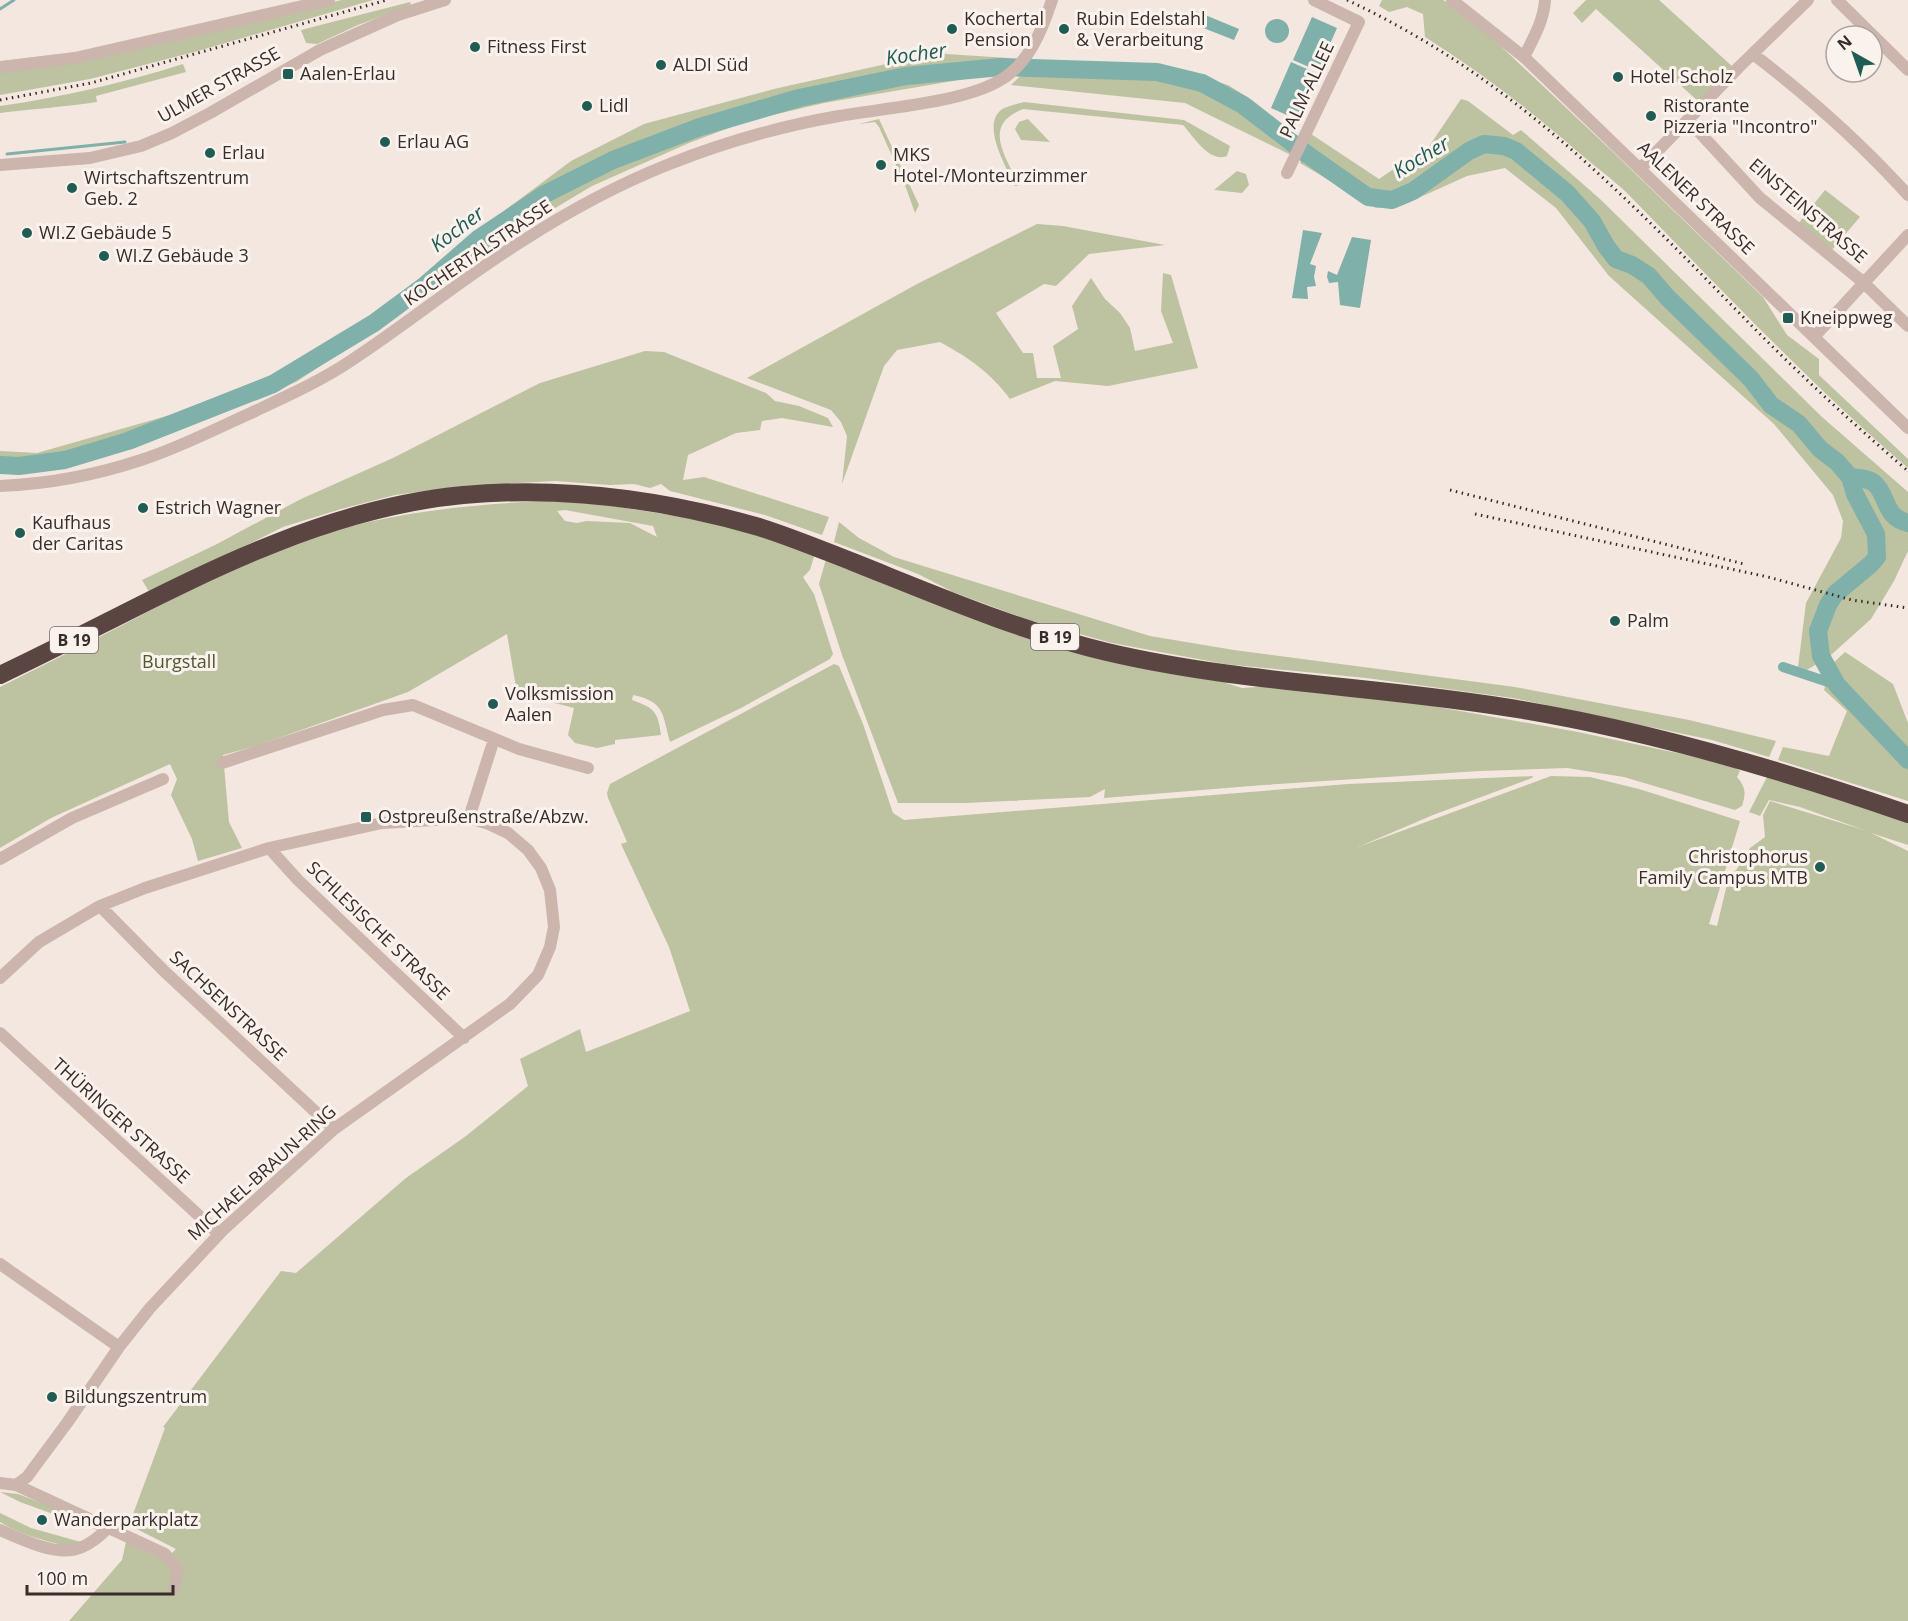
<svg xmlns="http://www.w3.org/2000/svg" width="1908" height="1621" font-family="'Open Sans',sans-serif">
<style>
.green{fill:#bdc2a0;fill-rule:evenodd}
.water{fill:#7fb0a9}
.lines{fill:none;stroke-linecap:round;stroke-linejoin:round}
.stream{stroke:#7fb0a9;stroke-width:3}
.canal{stroke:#7fb0a9;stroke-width:10}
.river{stroke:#7fb0a9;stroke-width:18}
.minor{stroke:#cbb5ac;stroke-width:12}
.highway{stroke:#5a4542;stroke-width:18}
.rail{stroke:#392d2b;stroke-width:3;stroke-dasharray:1.5 4.5;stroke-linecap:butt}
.poi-dot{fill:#205b54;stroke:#faf2ed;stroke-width:2}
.labels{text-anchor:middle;stroke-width:6;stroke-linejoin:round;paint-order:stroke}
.shield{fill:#faf2ed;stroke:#736865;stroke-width:1.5}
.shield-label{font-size:16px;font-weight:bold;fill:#392d2b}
.poi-label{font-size:18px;fill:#392d2b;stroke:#faf2ed;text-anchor:start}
.street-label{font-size:18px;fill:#392d2b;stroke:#faf2ed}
.park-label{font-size:18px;fill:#50572f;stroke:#faf2ed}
.water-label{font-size:20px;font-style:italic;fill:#205b54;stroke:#faf2ed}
</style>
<rect width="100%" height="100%" fill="#f3e7e0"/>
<path class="green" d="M 342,0 L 373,0 L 198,51 L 90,79 L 0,95 L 0,65 L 75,58 Z
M 1382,0 L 1443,0 L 1459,9 L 1491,37 L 1613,152 L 1763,297 L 1787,335 L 1819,359 L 1819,375 L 1908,459 L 1908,468 C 1808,382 1718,286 1626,192 C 1611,178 1593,165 1577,151 C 1529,109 1479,71 1425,37 L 1423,14 L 1407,7 L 1389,12 L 1379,6 Z
M 1586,0 L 1659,0 L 1733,67 L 1699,102 L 1596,9 L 1582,23 L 1573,13 Z
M 410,2 L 411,5 L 358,25 L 317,44 L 306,43 L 301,30 Z
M 941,51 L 946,54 L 1009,58 L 1004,63 L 982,76 L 824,103 L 747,121 L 689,143 L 592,186 L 490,247 L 363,338 L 296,382 L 179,430 L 86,462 L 22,474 L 0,474 L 0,451 L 37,453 L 177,413 L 291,367 L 427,280 L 508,208 L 571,161 L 644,124 L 774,89 L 895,62 L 934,55 Z
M 1035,62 L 1164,67 L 1228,85 L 1252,100 L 1296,135 L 1291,155 L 1185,103 L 1011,85 Z
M 183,64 L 186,72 L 96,96 L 97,102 C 64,107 33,109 0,113 L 0,106 C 63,97 123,83 183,64 Z
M 1461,99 L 1468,101 L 1513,135 L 1521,130 L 1600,199 L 1822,417 L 1908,492 L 1908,551 L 1894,581 L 1871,619 L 1831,655 L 1807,670 L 1798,667 L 1806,603 L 1841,538 L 1843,521 L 1833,495 L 1774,424 L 1609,276 L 1556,208 L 1505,168 L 1467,176 L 1403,205 L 1376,208 L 1300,163 L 1311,134 L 1379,179 L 1414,155 L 1424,154 Z
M 1024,102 L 1184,120 L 1230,146 L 1227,156 C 1209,163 1194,137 1183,125 L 1023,109 C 981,125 1006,157 1019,185 L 1015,186 C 1007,168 981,126 1001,110 C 1006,106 1018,104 1024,102 Z
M 879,119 L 919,205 L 915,213 L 905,185 L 879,127 L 875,122 L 859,124 Z
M 1028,119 L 1050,142 L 1021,140 L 1015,129 L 1019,122 Z
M 1237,171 L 1246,174 L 1249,185 L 1242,193 L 1214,190 Z
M 1825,190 L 1860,217 L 1830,252 L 1797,225 Z
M 1037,224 L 1063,226 L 1165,245 L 1089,254 L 1056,286 L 1044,284 L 996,313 L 1023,353 L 1033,353 L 1037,378 L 1061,378 L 1053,346 L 1078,329 L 1072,306 L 1091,278 L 1105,299 L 1120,313 L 1130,328 L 1135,351 L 1173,343 L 1161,311 L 1163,273 L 1171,275 L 1198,368 L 1108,386 L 1055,381 L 1010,399 C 990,372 969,358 940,342 L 897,350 L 884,366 L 842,484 L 847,436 L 841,422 L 831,410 L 747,378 L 917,284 Z
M 645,351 L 664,352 L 766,393 L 775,401 L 799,406 L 828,418 L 833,427 L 782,418 L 762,421 L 760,430 L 736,433 L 688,455 L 683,480 L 704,477 L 829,517 L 822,535 L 765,515 L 670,491 L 661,484 L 650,488 L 634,484 L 609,485 L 555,481 L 463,486 L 395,495 L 341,509 L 283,527 L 150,593 L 142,580 L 217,544 L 301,499 L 393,458 L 540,383 Z
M 573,500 L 709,521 L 815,553 L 810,570 L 803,577 L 814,594 L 833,654 L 830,659 L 741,708 L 670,742 C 662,713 665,702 633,695 L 632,700 C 654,708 658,711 661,735 L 615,740 L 615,744 L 597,748 L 575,743 L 568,735 L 574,708 L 517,693 L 507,634 L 408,692 L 259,745 L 223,755 L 229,822 L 242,848 L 198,861 L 192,839 L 171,795 L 177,779 L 170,764 L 51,818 L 0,848 L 0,687 C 53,660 106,634 159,606 C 200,585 241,560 286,545 C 382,512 472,503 573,500 ZM 565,510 L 653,526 L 657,537 L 630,523 L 586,521 L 577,523 L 565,521 L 557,511 Z
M 839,522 L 859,538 L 894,557 L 1150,636 L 1234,650 L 1515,687 L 1689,720 L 1776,741 L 1769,757 L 1712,740 L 1513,698 L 1366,678 L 1225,664 L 1112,643 L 1029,620 L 953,592 L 918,574 L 834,542 Z
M 826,559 L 1242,688 L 1273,686 L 1393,699 L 1578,732 L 1729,764 L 1740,771 L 1737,777 C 1746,788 1746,793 1742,806 L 1735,810 L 1624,777 L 1567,768 L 1480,771 L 1263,785 L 1104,798 L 1105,789 L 1090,797 L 966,803 L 898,803 L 842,655 L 819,584 Z
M 1845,652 L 1893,684 L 1908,723 L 1908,801 L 1778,760 L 1783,747 L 1829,756 L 1847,711 L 1824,690 L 1831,665 Z
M 834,664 L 839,666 L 863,724 L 893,813 L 904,820 L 1348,784 L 1533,776 L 1532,778 L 1433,815 L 1358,847 L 1551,776 L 1590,777 L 1639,789 L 1740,821 L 1709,924 L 1717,926 L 1729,876 L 1737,869 L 1750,848 L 1765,837 L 1763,815 L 1770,801 L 1864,830 L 1800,807 L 1769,800 L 1760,816 L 1749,812 L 1767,777 L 1908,822 L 1908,845 L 1871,833 L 1908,851 L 1908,1621 L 69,1621 L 122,1560 L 126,1542 L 165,1560 L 176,1549 L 129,1525 L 165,1428 L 163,1427 L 281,1271 L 296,1273 L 406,1178 L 466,1136 L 528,1086 L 520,1059 L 580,1029 L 586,1052 L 690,1011 L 669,947 L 621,844 L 627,842 L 608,798 L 607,793 L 610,784 Z
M 0,1492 L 18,1494 L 98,1525 L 97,1530 L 20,1502 Z
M 0,1513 L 31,1528 L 81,1542 L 72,1547 C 48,1542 21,1535 0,1522 Z"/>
<path class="water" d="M 1193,10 L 1239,29 L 1234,40 L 1188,22 Z
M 1312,17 L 1337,28 L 1318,71 L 1293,60 Z
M1265 31a12 12 0 1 1 24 0a12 12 0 1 1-24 0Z
M 1291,62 L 1316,73 L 1296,119 L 1271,108 Z
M 1303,230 L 1322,233 L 1310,264 L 1316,266 L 1314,277 L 1316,286 L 1307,287 L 1308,299 L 1292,298 Z
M 1352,237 L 1371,240 L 1360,308 L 1340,305 L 1338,282 L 1329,283 L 1327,277 L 1328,271 L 1337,275 Z"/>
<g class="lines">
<path class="stream" d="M 0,9 L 14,0
M 7,154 L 125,142
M 1308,161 L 1308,155"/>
<path class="canal" d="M 1783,667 L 1837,685"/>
<path class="river" d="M 0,465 L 19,466 L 65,460 L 128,441 L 273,384 L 374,323 L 424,286 L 478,239 L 545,194 L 613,160 L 700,127 L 799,98 L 906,76 L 1001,67 L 1157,72 L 1202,83 L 1243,105 L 1308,155 L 1368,197 L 1392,200 L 1413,191 L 1469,151 L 1484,144 L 1504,146 L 1516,151 L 1567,193 L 1592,221 L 1606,246 L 1616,259 L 1632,265 L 1649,276 L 1667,297 L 1751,379 L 1771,405 L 1799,424 L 1820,449 L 1837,462 L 1850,477 L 1855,494 L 1876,534 L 1877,557 L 1871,564 L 1835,594 L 1828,605 L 1818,631 L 1821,656 L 1837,685 L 1908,760
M 1850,477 C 1858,478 1868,478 1874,483 C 1888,494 1883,517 1908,523"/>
<path class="minor" d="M 1452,0 L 1524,57 L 1908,428
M 1837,0 L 1908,70
M 1753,54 C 1808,96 1861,143 1908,195
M 1524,57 C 1533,39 1544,20 1545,0
M 0,67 L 75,58 L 329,0
M 1688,120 L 1760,198 L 1863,282 L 1908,326
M 0,165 L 90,158 L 141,146 L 172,133 L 210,113 L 320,50 L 398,15 L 445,0
M 1640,169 L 1739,67 L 1808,0
M 1287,173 L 1359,22 L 1314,0
M 1814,337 L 1908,235
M 0,486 C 47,484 96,475 141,460 C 179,448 215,429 251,413 C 285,397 321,381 352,360 C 410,322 464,277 524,240 C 569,211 617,185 667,165 C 722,143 781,126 839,116 C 885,108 958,103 997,82 C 1028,66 1042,31 1052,0
M 222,763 L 383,710 L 413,705 L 519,749 L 588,768
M 469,818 L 494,739
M 269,848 L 298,880 L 464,1038
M 0,859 L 72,818 L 163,779
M 100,906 L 164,971 L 334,1129
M 0,978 L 39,942 L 100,906 L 145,888 L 269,848 L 382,823 L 469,818 L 489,824 L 508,833 L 528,850 L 541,868 L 550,890 L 554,927 L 550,947 L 538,975 L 510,1004 L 334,1129 L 224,1229 L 150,1308 L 119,1347 L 67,1423 L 27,1477 L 16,1485
M 0,1033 L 219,1234
M 0,1264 L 119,1347
M 0,1483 L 16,1485 L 165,1554 L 178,1570 L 174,1588
M 0,1530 C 21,1539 49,1553 72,1550 C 86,1548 98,1538 108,1528"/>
<path class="highway" d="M 0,675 C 149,605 295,511 463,495 C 563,486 662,499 759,527 C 791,537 822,550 853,562 C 936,595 1019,631 1107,652 C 1243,684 1385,686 1523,710 C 1654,732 1782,770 1908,814"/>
<path class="rail" d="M 1347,0 C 1396,23 1444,51 1488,83 C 1584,152 1666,238 1748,322 C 1799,374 1853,424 1908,471
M 0,100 L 91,83 L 387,0
M 1450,490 L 1744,564
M 1475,514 L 1768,577 L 1852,600 L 1908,608"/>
</g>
<g class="poi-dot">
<circle cx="952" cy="29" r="6"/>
<circle cx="1064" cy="29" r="6"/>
<circle cx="475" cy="47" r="6"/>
<circle cx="661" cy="65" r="6"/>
<rect x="282" y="68" width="12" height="12" rx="3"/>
<circle cx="1618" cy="77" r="6"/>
<circle cx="587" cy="106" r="6"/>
<circle cx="1651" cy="116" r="6"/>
<circle cx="385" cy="142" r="6"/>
<circle cx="210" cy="153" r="6"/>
<circle cx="881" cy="165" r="6"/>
<circle cx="72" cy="188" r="6"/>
<circle cx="27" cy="233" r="6"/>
<circle cx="104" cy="256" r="6"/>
<rect x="1782" y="312" width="12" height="12" rx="3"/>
<circle cx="143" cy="508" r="6"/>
<circle cx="20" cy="533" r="6"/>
<circle cx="1615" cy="621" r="6"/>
<circle cx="493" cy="704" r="6"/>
<rect x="360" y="811" width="12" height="12" rx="3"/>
<circle cx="1820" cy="867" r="6"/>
<circle cx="52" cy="1397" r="6"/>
<circle cx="42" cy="1520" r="6"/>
</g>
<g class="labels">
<g class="shield">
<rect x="1031" y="624" width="48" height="26" rx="4.5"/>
<rect x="50" y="627" width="48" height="26" rx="4.5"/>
</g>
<g class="shield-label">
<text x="1055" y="643">B 19</text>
<text x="74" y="646">B 19</text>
</g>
<g class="poi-label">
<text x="964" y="25">Kochertal<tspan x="964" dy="21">Pension</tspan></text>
<text x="1076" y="25">Rubin Edelstahl<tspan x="1076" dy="21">&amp; Verarbeitung</tspan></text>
<text x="487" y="53">Fitness First</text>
<text x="673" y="71">ALDI Süd</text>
<text x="300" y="80">Aalen-Erlau</text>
<text x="1630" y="83">Hotel Scholz</text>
<text x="599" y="112">Lidl</text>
<text x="1663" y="112">Ristorante<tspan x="1663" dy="21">Pizzeria "Incontro"</tspan></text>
<text x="397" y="148">Erlau AG</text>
<text x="222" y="159">Erlau</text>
<text x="893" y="161">MKS<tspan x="893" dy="21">Hotel-/Monteurzimmer</tspan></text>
<text x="84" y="184">Wirtschaftszentrum<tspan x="84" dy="21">Geb. 2</tspan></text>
<text x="39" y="239">WI.Z Gebäude 5</text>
<text x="116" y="262">WI.Z Gebäude 3</text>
<text x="1800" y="324">Kneippweg</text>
<text x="155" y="514">Estrich Wagner</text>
<text x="32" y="529">Kaufhaus<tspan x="32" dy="21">der Caritas</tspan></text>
<text x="1627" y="627">Palm</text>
<text x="505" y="700">Volksmission<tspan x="505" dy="21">Aalen</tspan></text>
<text x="378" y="823">Ostpreußenstraße/Abzw.</text>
<text x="1808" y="863" text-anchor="end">Christophorus<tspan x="1808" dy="21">Family Campus MTB</tspan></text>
<text x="64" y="1403">Bildungszentrum</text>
<text x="54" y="1526">Wanderparkplatz</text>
</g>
<g class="street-label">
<text transform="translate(219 85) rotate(-29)" y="6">ULMER STRASSE</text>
<text transform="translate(1307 90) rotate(-65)" y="6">PALM-ALLEE</text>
<text transform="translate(1696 198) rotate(44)" y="6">AALENER STRASSE</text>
<text transform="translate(1808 211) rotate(41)" y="6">EINSTEINSTRASSE</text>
<text transform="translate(478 253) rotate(-34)" y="6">KOCHERTALSTRASSE</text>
<text transform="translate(378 931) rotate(44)" y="6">SCHLESISCHE STRASSE</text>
<text transform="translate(228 1006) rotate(43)" y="6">SACHSENSTRASSE</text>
<text transform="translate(121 1121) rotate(42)" y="6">THÜRINGER STRASSE</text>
<text transform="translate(262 1173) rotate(-42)" y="6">MICHAEL-BRAUN-RING</text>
</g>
<g class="park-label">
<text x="179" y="668">Burgstall</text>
</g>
<g class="water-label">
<text transform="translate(916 54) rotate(-8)" y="7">Kocher</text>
<text transform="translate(1421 157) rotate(-31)" y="7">Kocher</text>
<text transform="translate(457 229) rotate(-37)" y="7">Kocher</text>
</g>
</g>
<g transform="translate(1854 54) rotate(320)"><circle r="28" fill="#faf2ed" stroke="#ada39f" stroke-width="1.5"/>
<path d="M0-4.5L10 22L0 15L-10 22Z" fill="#205b54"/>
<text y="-9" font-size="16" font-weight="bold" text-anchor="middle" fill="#392d2b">N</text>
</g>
<path d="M27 1585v9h146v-9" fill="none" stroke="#392d2b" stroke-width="3"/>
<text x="36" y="1585" font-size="18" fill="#392d2b" stroke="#faf2ed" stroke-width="4.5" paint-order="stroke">100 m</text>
</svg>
